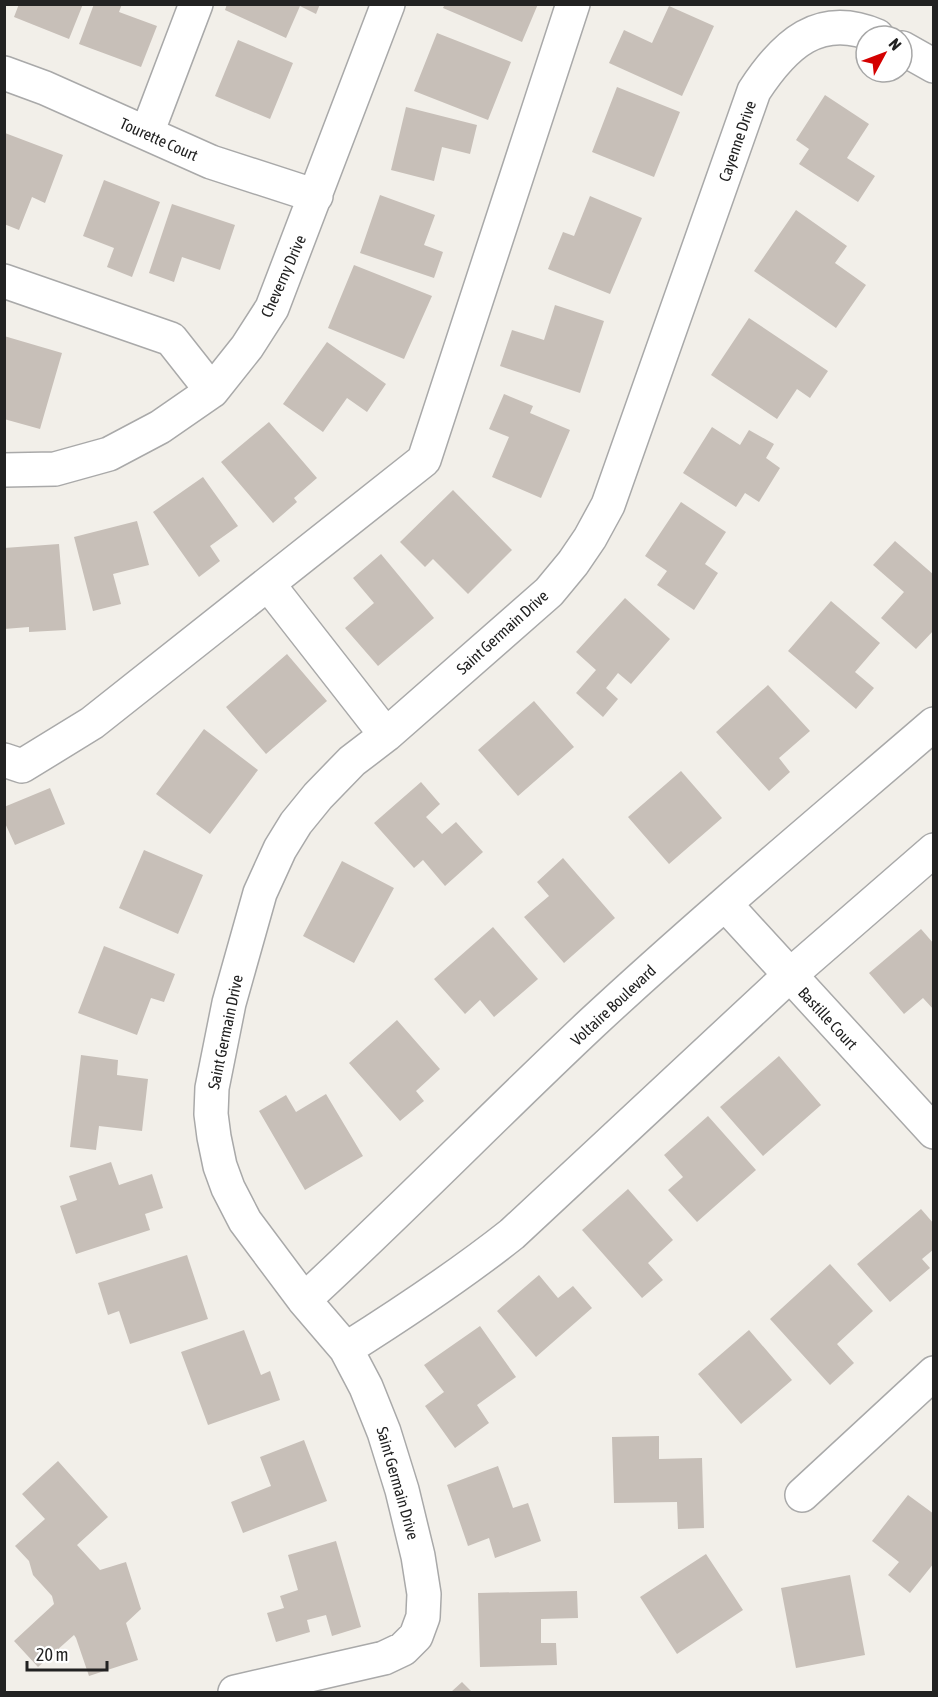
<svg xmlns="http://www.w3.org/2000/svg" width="938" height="1697" font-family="'Asap Condensed',sans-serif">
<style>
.building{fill:#c7bfb8}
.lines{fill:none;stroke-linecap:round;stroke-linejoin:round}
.minor-casing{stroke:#a9a9a9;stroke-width:36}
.minor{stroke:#fff;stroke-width:33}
.labels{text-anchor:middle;stroke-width:4.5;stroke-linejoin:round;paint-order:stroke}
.street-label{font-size:16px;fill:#222;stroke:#fff}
</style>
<rect width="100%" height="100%" fill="#f2efe9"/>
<path class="building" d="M 19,4 L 83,4 L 69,39 L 14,17 Z
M 94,4 L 122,4 L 119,12 L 157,26 L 141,67 L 79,44 Z
M 227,4 L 320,4 L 316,14 L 300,6 L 286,38 L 225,10 Z
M 445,4 L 538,4 L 522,42 L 443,8 Z
M 669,6 L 714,26 L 682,96 L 609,63 L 624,30 L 652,43 Z
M 437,33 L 511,62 L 488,120 L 414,91 Z
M 238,40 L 293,63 L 270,119 L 215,96 Z
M 617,87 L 680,112 L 654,177 L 592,152 Z
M 825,95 L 869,124 L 847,158 L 875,176 L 858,202 L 799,164 L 809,149 L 796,140 Z
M 406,107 L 477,125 L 470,154 L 442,147 L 434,181 L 391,170 Z
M 5,133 L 63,155 L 45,203 L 32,197 L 19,230 L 4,224 Z
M 104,180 L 160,202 L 132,277 L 107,267 L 114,248 L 83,236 Z
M 380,195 L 435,215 L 424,245 L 443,252 L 434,278 L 360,253 Z
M 590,196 L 642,218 L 610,294 L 548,269 L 563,232 L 574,236 Z
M 172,204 L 235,225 L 220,270 L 182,257 L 174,282 L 149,273 Z
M 796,210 L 847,246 L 835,263 L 866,285 L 836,328 L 754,271 Z
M 354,265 L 432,296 L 404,359 L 328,328 Z
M 555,305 L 604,321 L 580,393 L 500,366 L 512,330 L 544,340 Z
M 749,318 L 828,371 L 810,398 L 797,389 L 777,419 L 711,375 Z
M 4,336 L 62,353 L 40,429 L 4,419 Z
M 327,342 L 386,384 L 367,412 L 347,398 L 323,432 L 283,404 Z
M 504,394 L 533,406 L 530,413 L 570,430 L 541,498 L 492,477 L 509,437 L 489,429 Z
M 269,422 L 317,478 L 294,498 L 297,502 L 273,523 L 221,462 Z
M 712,427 L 740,445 L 749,430 L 774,444 L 766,458 L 780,468 L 759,502 L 745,493 L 736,507 L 683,473 Z
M 203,477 L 238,526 L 210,546 L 220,561 L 199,577 L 153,512 Z
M 453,490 L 512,550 L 468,594 L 433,559 L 425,567 L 400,542 Z
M 681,502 L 726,532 L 705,564 L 718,573 L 694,610 L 657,585 L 667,571 L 645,556 Z
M 137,521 L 149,565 L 113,574 L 121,604 L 93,611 L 74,537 Z
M 895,541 L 934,575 L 934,630 L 916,649 L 881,618 L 904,592 L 873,565 Z
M 59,544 L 66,630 L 29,632 L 29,627 L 4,629 L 4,548 Z
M 381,554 L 434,618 L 378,666 L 345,628 L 374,603 L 353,578 Z
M 625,598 L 670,639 L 631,684 L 618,673 L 606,688 L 618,699 L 603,717 L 576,693 L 596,670 L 576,652 Z
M 831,601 L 880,643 L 855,672 L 874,688 L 856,709 L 788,651 Z
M 287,654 L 327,701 L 266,754 L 226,707 Z
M 768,685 L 810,731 L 779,758 L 790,772 L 769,791 L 716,732 Z
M 534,701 L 574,747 L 518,796 L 478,750 Z
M 204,729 L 258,770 L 210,834 L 156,794 Z
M 681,771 L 722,818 L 669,864 L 628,817 Z
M 421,782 L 440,804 L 426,817 L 442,834 L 456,822 L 483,852 L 445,886 L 423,860 L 414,868 L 374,823 Z
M 50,788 L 65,824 L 15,845 L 4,821 L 4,807 Z
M 144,850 L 203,875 L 178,934 L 119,908 Z
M 563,858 L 615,918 L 564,963 L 524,917 L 549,896 L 537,882 Z
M 342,861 L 394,888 L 354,963 L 303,936 Z
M 493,927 L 538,979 L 494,1017 L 480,1000 L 465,1014 L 434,979 Z
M 921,929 L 934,944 L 934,1010 L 923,998 L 904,1014 L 869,973 Z
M 104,946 L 175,974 L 164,1002 L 151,998 L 137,1035 L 78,1013 Z
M 397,1020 L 440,1069 L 416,1091 L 424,1101 L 400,1121 L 349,1063 Z
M 81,1055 L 118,1060 L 117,1075 L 148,1079 L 142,1131 L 99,1126 L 96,1150 L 70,1147 Z
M 779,1056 L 821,1105 L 763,1156 L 720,1107 Z
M 326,1094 L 363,1156 L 305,1190 L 259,1111 L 286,1095 L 296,1112 Z
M 708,1116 L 756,1170 L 697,1222 L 668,1190 L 683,1177 L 664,1155 Z
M 111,1162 L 119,1185 L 152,1174 L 163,1208 L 145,1214 L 150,1230 L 76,1254 L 60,1206 L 77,1200 L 69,1176 Z
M 628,1189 L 673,1240 L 648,1263 L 663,1280 L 642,1298 L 582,1230 Z
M 921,1209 L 934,1224 L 934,1249 L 922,1259 L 930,1268 L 890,1302 L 857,1264 Z
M 187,1255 L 208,1319 L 130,1344 L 119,1311 L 108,1315 L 98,1283 Z
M 830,1264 L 873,1311 L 837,1344 L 854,1363 L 830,1385 L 770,1319 Z
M 539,1275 L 558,1298 L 573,1286 L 592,1308 L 536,1357 L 497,1311 Z
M 480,1326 L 516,1377 L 477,1405 L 489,1423 L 455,1448 L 425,1406 L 444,1392 L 424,1365 Z
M 244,1330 L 261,1375 L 270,1371 L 280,1400 L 208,1425 L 181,1352 Z
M 749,1330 L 792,1380 L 741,1424 L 698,1374 Z
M 659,1436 L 659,1459 L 702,1458 L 704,1528 L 678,1529 L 677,1502 L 614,1503 L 612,1437 Z
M 304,1440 L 327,1501 L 243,1533 L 231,1502 L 271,1486 L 260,1457 Z
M 58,1461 L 108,1517 L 77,1545 L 100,1570 L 126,1562 L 141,1609 L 126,1623 L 138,1660 L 89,1676 L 76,1638 L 74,1635 L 38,1667 L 14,1641 L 54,1604 L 52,1596 L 33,1575 L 29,1561 L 15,1546 L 45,1519 L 22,1494 Z
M 498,1466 L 513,1508 L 528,1503 L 541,1541 L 495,1558 L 489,1538 L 468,1546 L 447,1485 Z
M 908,1495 L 934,1514 L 934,1563 L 910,1593 L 888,1575 L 899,1562 L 872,1541 Z
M 336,1541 L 361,1627 L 332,1636 L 326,1615 L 307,1620 L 310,1632 L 276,1642 L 267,1613 L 284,1608 L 280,1596 L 298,1590 L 288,1555 Z
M 706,1554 L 743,1610 L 677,1654 L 640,1597 Z
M 850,1575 L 865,1655 L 796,1668 L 781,1588 Z
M 577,1591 L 578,1618 L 541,1619 L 541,1643 L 556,1643 L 557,1665 L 480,1667 L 478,1593 Z
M 462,1682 L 472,1692 L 451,1692 Z"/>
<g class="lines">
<g class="minor-casing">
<path id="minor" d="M 902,48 L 934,66
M 4,73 L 45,88 L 211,162 L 316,196
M 147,133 L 196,4
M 4,281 L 171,339 L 212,391
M 4,470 L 55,469 L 109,454 L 160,427 L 212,391 L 247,347 L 272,308 L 388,4
M 268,584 L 386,735
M 4,760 L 22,766 L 92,723 L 424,460 L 573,4
M 725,904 L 934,1132
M 304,1300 C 402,1210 495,1114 592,1023 C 703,920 819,823 934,724
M 346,1349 C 403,1313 459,1276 512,1234 L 789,976 L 934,850
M 802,1495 L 934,1373
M 235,1692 L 384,1658 L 403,1649 L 416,1636 L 423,1617 L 424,1594 L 418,1556 L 402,1490 L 384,1432 L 366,1387 L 346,1349 L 304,1300 L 245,1221 L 228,1188 L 220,1166 L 214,1137 L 211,1114 L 212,1088 L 229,1003 L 260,893 L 280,849 L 296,823 L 318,796 L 352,761 L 386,735 L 549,592 L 573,563 L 590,538 L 608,505 L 754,91 C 784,45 819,11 877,36"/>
</g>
<use href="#minor" class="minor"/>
</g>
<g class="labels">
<g class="street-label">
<text transform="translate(159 139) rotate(24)" y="6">Tourette Court</text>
<text transform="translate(737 141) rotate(-71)" y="6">Cayenne Drive</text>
<text transform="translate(283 276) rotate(-66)" y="6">Cheverny Drive</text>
<text transform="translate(502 632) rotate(-42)" y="6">Saint Germain Drive</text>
<text transform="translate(613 1005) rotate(-43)" y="6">Voltaire Boulevard</text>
<text transform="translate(828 1018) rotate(47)" y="6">Bastille Court</text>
<text transform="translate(225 1032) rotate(-78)" y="6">Saint Germain Drive</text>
<text transform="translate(398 1483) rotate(74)" y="6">Saint Germain Drive</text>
</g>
</g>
<rect width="938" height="1697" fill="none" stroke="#222222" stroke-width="12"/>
<g transform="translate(884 54) rotate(49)"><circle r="28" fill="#ffffff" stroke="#a7a7a7" stroke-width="1.5"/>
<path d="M0-4.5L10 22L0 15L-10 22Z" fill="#d40000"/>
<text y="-9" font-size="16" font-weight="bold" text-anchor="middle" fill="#222222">N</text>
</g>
<path d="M27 1661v9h80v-9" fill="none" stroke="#222222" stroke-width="3"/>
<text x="36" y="1661" font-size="18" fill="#222222" stroke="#ffffff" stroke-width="4.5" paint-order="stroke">20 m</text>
</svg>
